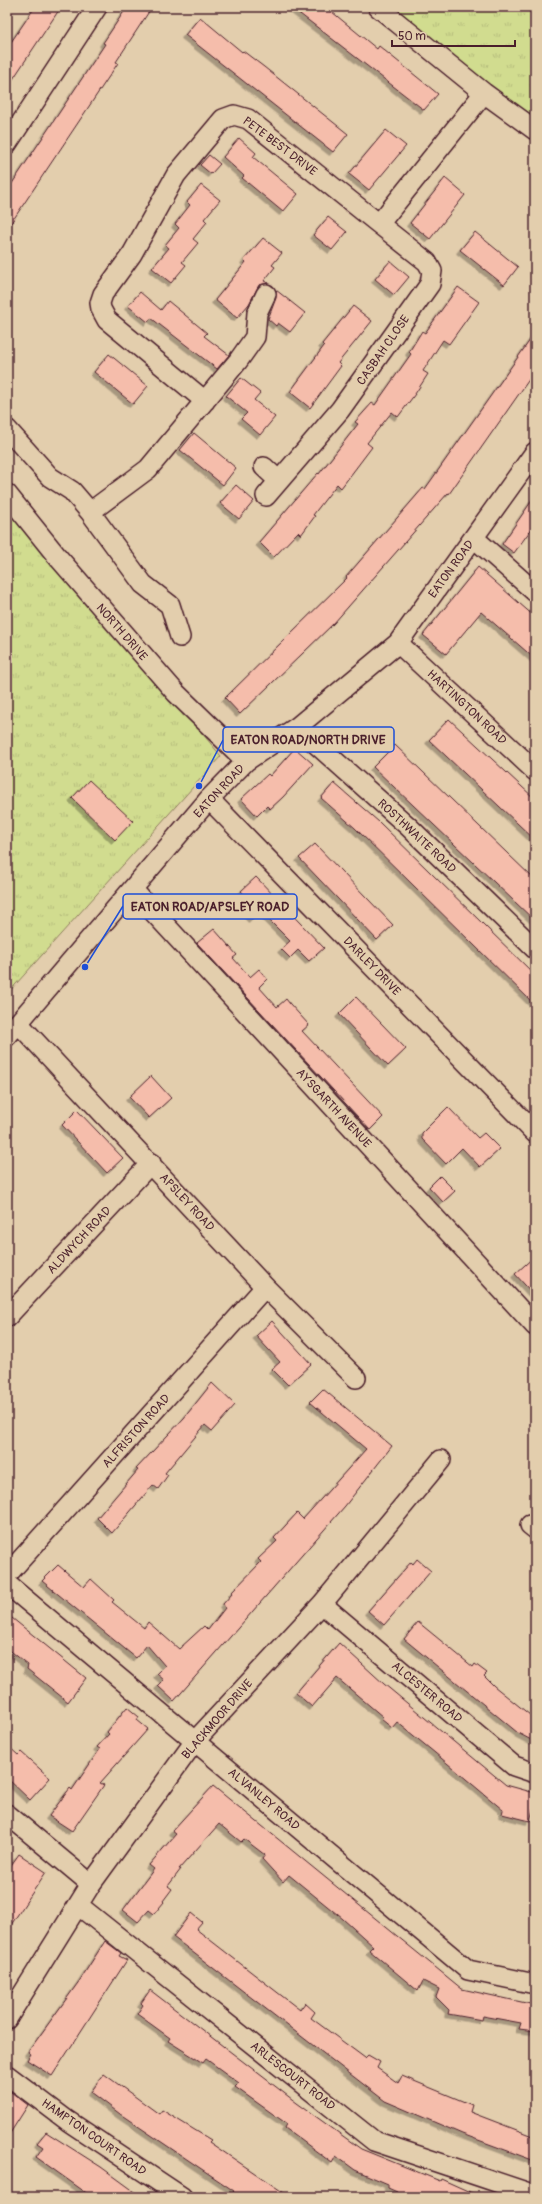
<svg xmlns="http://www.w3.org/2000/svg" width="542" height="2204" font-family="Pangolin,sans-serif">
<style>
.park{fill:url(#park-tufts);stroke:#8e7e5d}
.building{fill:#f5bdab;stroke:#4a1f2b;filter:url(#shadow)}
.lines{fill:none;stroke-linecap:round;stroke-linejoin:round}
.minor-casing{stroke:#4a1f2b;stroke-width:22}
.minor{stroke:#e3cead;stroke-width:19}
.labels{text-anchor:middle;stroke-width:3.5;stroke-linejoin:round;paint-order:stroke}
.street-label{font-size:12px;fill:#4a1f2b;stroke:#e3cead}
.leader{fill:none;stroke:#1d4ed8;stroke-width:1.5}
.callout-dot{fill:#1d4ed8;stroke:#e3cead;stroke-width:1.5}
.callout{fill:#e3cead;stroke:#1d4ed8;stroke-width:1.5}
.callout-label{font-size:13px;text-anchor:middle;font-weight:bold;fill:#4a1f2b}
</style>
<defs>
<pattern id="park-tufts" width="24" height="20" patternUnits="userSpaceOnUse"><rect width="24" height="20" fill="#d1dc8f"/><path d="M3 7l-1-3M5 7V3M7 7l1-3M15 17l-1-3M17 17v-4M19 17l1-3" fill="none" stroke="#b5bc7c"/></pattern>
<filter id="shadow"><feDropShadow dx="-3.5" dy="3.5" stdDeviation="0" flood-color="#0004"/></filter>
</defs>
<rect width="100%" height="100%" fill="#e3cead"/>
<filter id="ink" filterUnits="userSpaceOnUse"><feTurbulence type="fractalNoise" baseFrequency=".025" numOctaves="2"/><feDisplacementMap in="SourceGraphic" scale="8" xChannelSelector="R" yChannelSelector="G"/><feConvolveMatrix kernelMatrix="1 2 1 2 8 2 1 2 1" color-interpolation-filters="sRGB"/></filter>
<g filter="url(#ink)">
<path class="park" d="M 390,7 L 535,7 L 535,122 Z
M 7,498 L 221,756 L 7,994 Z"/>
<path class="building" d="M 35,7 L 61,7 L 7,88 L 7,48 Z
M 127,7 L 152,7 L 116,62 L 118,63 L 7,229 L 7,191 L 105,44 L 103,43 Z
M 291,7 L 326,7 L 377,49 L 379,46 L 438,94 L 424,110 Z
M 200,17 L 242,52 L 243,51 L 264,67 L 348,134 L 333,152 L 185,35 Z
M 386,130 L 406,146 L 369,190 L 349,174 Z
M 239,138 L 256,153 L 253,157 L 298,194 L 283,212 L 242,178 L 244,176 L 223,157 Z
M 209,155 L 220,164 L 211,174 L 200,165 Z
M 445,178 L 465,195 L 430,239 L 410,223 Z
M 201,185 L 220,200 L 204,219 L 207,222 L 193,239 L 198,243 L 182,262 L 186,265 L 171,283 L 152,268 L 169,248 L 165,245 L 179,228 L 175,224 L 190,205 L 187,202 Z
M 328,217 L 347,232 L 332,250 L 313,235 Z
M 475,232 L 518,267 L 504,285 L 460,250 Z
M 263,238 L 282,253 L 272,265 L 275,267 L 264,281 L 268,283 L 259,285 L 249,304 L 237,318 L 215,300 L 246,262 L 244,260 Z
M 390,261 L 409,277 L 394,295 L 375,279 Z
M 458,287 L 479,302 L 449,344 L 443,340 L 423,371 L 428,374 L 415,394 L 398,417 L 392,412 L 367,443 L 372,447 L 341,488 L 337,484 L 313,515 L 315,516 L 301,535 L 298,532 L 274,557 L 259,542 L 318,473 L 319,474 L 358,424 L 355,422 L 372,403 L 375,405 L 411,354 L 409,352 L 422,331 L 425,333 Z
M 276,290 L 305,313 L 290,332 L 278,323 L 276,326 L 268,319 L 276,298 Z
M 140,292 L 161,310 L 168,301 L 207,333 L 204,336 L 229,355 L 217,369 L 151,318 L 148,322 L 128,306 Z
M 353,306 L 372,321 L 338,363 L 341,366 L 310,408 L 290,392 L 324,346 L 322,344 Z
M 535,333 L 535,371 L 449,494 L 448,493 L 334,623 L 240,714 L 225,698 L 347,578 L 346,577 L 423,488 L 425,489 Z
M 109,354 L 148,386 L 133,404 L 94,372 Z
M 241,378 L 260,393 L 254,400 L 275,417 L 260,435 L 241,419 L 247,413 L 226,396 Z
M 194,433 L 236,468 L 223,485 L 180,450 Z
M 236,485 L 254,501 L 239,519 L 220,503 Z
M 535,496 L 535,524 L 514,553 L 502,544 Z
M 478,567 L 535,617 L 535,659 L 481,612 L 446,654 L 423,635 Z
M 449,719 L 535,799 L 535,840 L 429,740 Z
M 395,745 L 535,880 L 535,921 L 373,767 Z
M 295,748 L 313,764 L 283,797 L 270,809 L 267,806 L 257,816 L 241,799 L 268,774 L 270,776 Z
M 89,780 L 133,821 L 115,840 L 72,798 Z
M 334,783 L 379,822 L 535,975 L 535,1005 L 355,828 L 321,798 Z
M 315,844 L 393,925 L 377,940 L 299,858 Z
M 256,877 L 324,948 L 309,961 L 298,950 L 290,958 L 281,949 L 290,941 L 260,911 L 252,919 L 243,910 L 251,902 L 241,891 Z
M 214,929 L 237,955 L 233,958 L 250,977 L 259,969 L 267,979 L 259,987 L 277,1007 L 286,999 L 290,1004 L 309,1025 L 302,1031 L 383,1117 L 370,1130 L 197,943 Z
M 356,997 L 406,1049 L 388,1066 L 339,1014 Z
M 151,1076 L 171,1098 L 149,1118 L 129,1097 Z
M 448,1107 L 478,1138 L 484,1133 L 500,1149 L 480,1167 L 462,1148 L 446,1164 L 422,1139 L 422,1133 Z
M 77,1110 L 123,1158 L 107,1173 L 62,1125 Z
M 440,1176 L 455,1191 L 443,1202 L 429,1187 Z
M 535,1256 L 535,1296 L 515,1274 Z
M 272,1321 L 311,1364 L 288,1385 L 272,1369 L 280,1362 L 256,1336 Z
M 212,1383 L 235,1405 L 212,1431 L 205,1425 L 165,1473 L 168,1475 L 158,1489 L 153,1485 L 112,1533 L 97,1518 L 138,1470 L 136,1469 L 184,1418 Z
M 323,1389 L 392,1446 L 345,1506 L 174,1701 L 158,1686 L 164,1680 L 157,1674 L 165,1666 L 147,1645 L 136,1658 L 42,1581 L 58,1565 L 84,1587 L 91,1579 L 114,1600 L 112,1602 L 144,1628 L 148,1622 L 179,1649 L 204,1626 L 208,1630 L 225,1608 L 223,1604 L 232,1594 L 231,1593 L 261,1562 L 258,1559 L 277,1541 L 274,1538 L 297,1513 L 303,1519 L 366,1449 L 310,1402 Z
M 417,1559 L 431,1571 L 384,1625 L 368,1611 L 411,1562 L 413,1564 Z
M 7,1614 L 86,1678 L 68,1702 L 27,1669 L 28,1665 L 7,1648 Z
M 418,1622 L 473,1667 L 475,1664 L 487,1673 L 484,1676 L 494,1686 L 535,1719 L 535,1742 L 518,1733 L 404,1639 Z
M 339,1643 L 384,1684 L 506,1785 L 535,1793 L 535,1802 L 530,1821 L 502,1814 L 503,1810 L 435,1753 L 397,1722 L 392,1728 L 381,1719 L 383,1717 L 337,1678 L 312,1707 L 296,1693 Z
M 127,1707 L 139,1717 L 137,1720 L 148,1729 L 100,1783 L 104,1785 L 72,1831 L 49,1816 L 70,1788 L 72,1790 L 100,1749 L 97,1747 L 109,1734 L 107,1732 Z
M 7,1745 L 18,1755 L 21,1752 L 50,1778 L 30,1800 L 7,1778 Z
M 213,1786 L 462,1989 L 535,2005 L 535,2031 L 519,2029 L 521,2023 L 483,2016 L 482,2020 L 448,2014 L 449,2010 L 436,1997 L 439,1989 L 423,1981 L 418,1991 L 369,1950 L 373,1946 L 343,1919 L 289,1875 L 283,1882 L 262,1859 L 265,1855 L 244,1839 L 241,1842 L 219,1824 L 179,1869 L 181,1869 L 168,1886 L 172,1889 L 163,1901 L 164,1902 L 154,1914 L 149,1910 L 138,1922 L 123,1910 L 154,1869 L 149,1865 L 176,1834 L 172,1831 Z
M 19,1854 L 46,1872 L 7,1931 L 7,1871 Z
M 191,1913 L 202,1922 L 196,1929 L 300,2010 L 305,2003 L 315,2012 L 311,2018 L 365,2058 L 368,2055 L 380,2062 L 377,2068 L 398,2083 L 402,2076 L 472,2105 L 470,2112 L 535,2137 L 535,2161 L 462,2134 L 385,2101 L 173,1937 Z
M 105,1941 L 121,1953 L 119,1956 L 127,1960 L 52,2076 L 27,2060 L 31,2054 L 28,2052 L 80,1980 Z
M 150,1990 L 297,2103 L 361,2149 L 440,2181 L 441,2179 L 481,2197 L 394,2197 L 397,2192 L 388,2188 L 388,2184 L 355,2170 L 336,2156 L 332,2163 L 285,2128 L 287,2124 L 235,2087 L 239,2083 L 206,2059 L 203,2063 L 168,2041 L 170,2038 L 137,2014 L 143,2005 L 141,2003 Z
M 104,2074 L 159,2114 L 162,2110 L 211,2140 L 209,2142 L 290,2197 L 241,2197 L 233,2192 L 234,2191 L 120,2114 L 91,2092 Z
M 7,2089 L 28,2105 L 7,2138 Z
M 46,2132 L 101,2167 L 142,2197 L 92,2197 L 36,2157 L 43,2147 L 37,2143 Z"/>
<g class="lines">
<g class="minor-casing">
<path id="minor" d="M 378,7 L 484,93 L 535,130
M 7,144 L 97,7
M 205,401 L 107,320 L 101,309 L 100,303 L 103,294 L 132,254 L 176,175 L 223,119 L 234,115 L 248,119 L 379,224 L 484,93
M 7,429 L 50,477 L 72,491 L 90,512 L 143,584 L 170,605 L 180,637
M 264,467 L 279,481
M 7,494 L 56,555 L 176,693 L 246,761
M 266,496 L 340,410 L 430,284 L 432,271 L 427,262 L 379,224
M 90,512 L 148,469 L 238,361 L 255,337 L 257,313 L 266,294
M 474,538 L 535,592
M 398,643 L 535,771
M 297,727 L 409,827 L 535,949
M 209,799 L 535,1133
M 133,890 L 535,1326
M 19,1024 L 265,1287 L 356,1378
M 7,1036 L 209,799 L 246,761 L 297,727 L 398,643 L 535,452
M 7,1317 L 151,1163
M 530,1525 L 535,1529
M 7,1575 L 265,1287
M 7,1584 L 468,1970 L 535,1984
M 322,1604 L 514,1766 L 535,1773
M 7,1814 L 91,1884
M 78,1905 L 374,2141 L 535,2195
M 7,2019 L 91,1884 L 195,1741 L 322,1604 L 441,1460
M 7,2075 L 68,2121 L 182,2197"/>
</g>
<use href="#minor" class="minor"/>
</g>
</g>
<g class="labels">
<g class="street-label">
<text transform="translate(280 146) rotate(37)" y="4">PETE BEST DRIVE</text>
<text transform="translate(383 350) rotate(-55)" y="4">CASBAH CLOSE</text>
<text transform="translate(451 569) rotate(-54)" y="4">EATON ROAD</text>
<text transform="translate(122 632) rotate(49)" y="4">NORTH DRIVE</text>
<text transform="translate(467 707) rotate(43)" y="4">HARTINGTON ROAD</text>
<text transform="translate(219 791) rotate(-47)" y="4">EATON ROAD</text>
<text transform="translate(417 836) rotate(43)" y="4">ROSTHWAITE ROAD</text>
<text transform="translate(372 966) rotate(46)" y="4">DARLEY DRIVE</text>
<text transform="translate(334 1108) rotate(47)" y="4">AYSGARTH AVENUE</text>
<text transform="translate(187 1202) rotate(47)" y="4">APSLEY ROAD</text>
<text transform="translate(79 1240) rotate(-47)" y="4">ALDWYCH ROAD</text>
<text transform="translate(136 1431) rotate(-48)" y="4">ALFRISTON ROAD</text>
<text transform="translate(427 1692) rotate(40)" y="4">ALCESTER ROAD</text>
<text transform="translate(217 1719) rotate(-49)" y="4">BLACKMOOR DRIVE</text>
<text transform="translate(264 1799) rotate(40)" y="4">ALVANLEY ROAD</text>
<text transform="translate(293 2076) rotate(38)" y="4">ARLESCOURT ROAD</text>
<text transform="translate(94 2137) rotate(35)" y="4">HAMPTON COURT ROAD</text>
</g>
</g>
<path class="leader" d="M199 786L223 740M85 967L123 906"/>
<g class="callout-dot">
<circle cx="199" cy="786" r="4"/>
<circle cx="85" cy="967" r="4"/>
</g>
<g class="callout">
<rect x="223" y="727" width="171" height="25" rx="4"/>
<rect x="123" y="894" width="174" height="25" rx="4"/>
</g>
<g class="callout-label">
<text x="308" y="744">EATON ROAD/NORTH DRIVE</text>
<text x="210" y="911">EATON ROAD/APSLEY ROAD</text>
</g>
<rect width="542" height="2204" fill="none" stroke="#e3cead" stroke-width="24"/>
<rect x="12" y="12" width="518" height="2180" fill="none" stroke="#4a1f2b" stroke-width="1.5" filter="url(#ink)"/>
<path d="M392 40v6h123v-6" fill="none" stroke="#4a1f2b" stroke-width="2"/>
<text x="398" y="40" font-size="12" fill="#4a1f2b" stroke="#e3cead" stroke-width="3" paint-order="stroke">50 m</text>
</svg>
